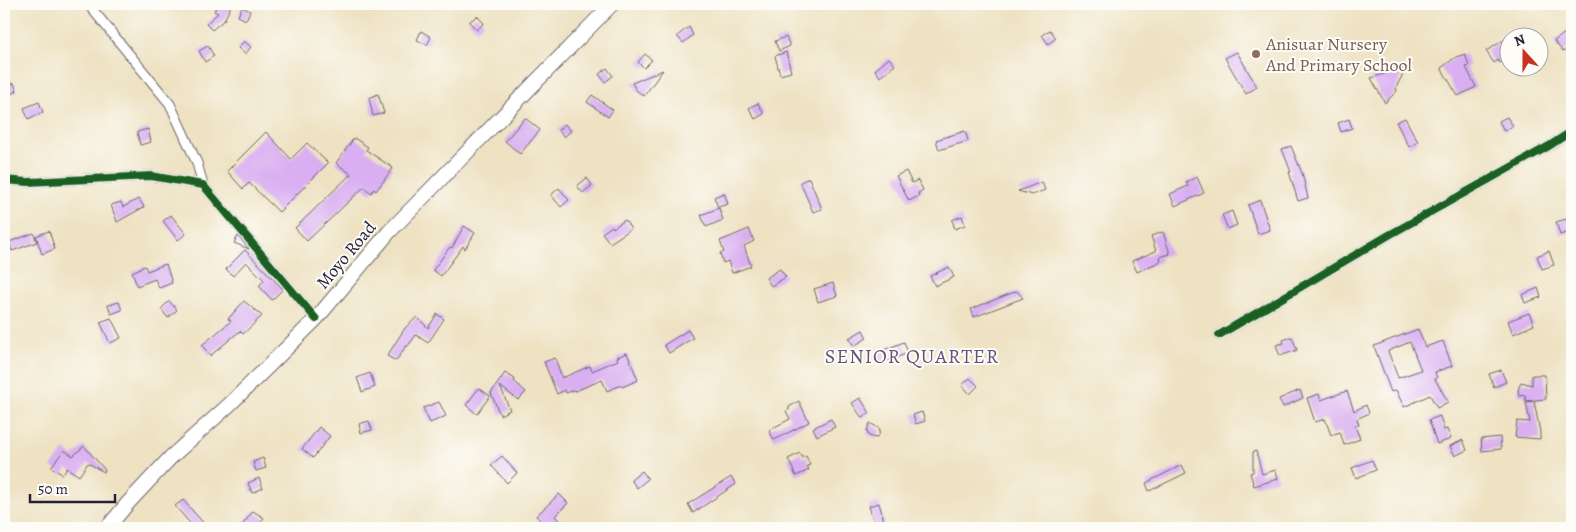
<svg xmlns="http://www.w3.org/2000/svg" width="1576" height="532" font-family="Alegreya,serif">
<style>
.building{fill:#d9aff1;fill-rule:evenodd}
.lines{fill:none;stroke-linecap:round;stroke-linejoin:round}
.street-casing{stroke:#69656b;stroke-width:11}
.secondary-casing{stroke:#69656b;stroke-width:16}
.street{stroke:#fff;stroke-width:9}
.secondary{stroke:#fff;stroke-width:14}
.cycleway-casing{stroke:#fdfcf7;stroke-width:11}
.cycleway{stroke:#1b5e20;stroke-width:8}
.education-dot{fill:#8d6e63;stroke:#fdfcf7;stroke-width:2}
.labels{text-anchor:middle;stroke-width:4;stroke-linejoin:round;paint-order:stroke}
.education-label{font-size:18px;fill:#785e54;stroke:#fdfcf7;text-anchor:start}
.street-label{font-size:18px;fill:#22223b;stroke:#fdfcf7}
.quarter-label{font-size:20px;letter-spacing:1px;fill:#62537b;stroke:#fdfcf7}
</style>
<rect width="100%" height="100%" fill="#fdfcf7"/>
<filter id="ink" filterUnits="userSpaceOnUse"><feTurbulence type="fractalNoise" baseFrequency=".02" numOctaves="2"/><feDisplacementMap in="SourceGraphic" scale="10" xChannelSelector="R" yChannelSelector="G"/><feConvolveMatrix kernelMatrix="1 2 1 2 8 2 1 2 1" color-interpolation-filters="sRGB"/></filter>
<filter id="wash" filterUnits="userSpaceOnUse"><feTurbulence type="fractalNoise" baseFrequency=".0096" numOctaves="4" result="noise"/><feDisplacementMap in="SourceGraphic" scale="20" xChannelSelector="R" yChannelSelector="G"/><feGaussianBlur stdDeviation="1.12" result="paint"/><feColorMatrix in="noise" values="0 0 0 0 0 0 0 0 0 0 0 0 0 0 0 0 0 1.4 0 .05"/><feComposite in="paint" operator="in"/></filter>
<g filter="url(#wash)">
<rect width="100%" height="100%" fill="#eee2c3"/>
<g id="blocks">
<path class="building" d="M 218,4 L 232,4 L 224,20 L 212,30 L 206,24 L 218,13 L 214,11 Z
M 242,7 L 250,11 L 246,20 L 238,16 Z
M 477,16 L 484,23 L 477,30 L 469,22 Z
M 689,27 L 693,35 L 683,43 L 677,36 Z
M 1050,30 L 1056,38 L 1048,44 L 1042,35 Z
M 421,31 L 431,37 L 427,45 L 417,40 Z
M 1566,32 L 1572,40 L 1572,45 L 1563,52 L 1554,41 Z
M 786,37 L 790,46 L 779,51 L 775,41 Z
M 1504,40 L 1508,47 L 1508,58 L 1500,63 L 1498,60 L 1494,63 L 1486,51 Z
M 244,41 L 251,47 L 245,54 L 238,48 Z
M 208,46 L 214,56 L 205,62 L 199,51 Z
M 786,52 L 791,72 L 780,75 L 775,56 Z
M 1237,52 L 1257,87 L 1246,94 L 1225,58 Z
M 645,54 L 652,60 L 644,68 L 638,62 Z
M 1465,54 L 1469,66 L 1466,67 L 1476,87 L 1458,96 L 1441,68 L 1456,57 Z
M 889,58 L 895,65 L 880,77 L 875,70 Z
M 1407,67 L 1396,87 L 1397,91 L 1385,103 L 1371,78 Z
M 607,68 L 613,76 L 605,82 L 599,74 Z
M 663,70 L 644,96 L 636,90 L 632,83 Z
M 14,83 L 17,91 L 4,97 L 4,88 Z
M 378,94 L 384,113 L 373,116 L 369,98 Z
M 592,95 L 613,110 L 608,117 L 587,102 Z
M 39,102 L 43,112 L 28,119 L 24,108 Z
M 758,103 L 764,114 L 755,119 L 749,108 Z
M 1507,117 L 1513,126 L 1504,131 L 1499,121 Z
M 525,118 L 540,130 L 520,154 L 505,141 Z
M 1405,118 L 1418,142 L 1409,147 L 1396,122 Z
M 1349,119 L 1352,128 L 1341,132 L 1338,123 Z
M 565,124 L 571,131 L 564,137 L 558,130 Z
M 148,129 L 151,142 L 140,145 L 137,132 Z
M 965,131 L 968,141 L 939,150 L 936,140 Z
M 266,132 L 291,159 L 307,143 L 328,163 L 279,212 L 249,183 L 243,189 L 227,171 Z
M 354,138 L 368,147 L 366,150 L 393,168 L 376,191 L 374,189 L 371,193 L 364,187 L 307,241 L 295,228 L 351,174 L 336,163 Z
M 1291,146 L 1302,173 L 1308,198 L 1298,201 L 1289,172 L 1291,172 L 1282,149 Z
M 906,171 L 912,183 L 918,180 L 923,190 L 918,193 L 919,196 L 909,201 L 896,176 Z
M 1197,177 L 1204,193 L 1175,206 L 1170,194 L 1188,186 L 1186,182 Z
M 587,178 L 592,185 L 583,193 L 577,186 Z
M 809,178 L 822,209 L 813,212 L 800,182 Z
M 1042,182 L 1045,190 L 1032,195 L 1018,191 Z
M 559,188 L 569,200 L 561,207 L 551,195 Z
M 724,193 L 728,204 L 718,207 L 714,197 Z
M 139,199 L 144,207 L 117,222 L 111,205 L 121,202 L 123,207 Z
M 1260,200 L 1270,230 L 1258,234 L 1248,205 Z
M 719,208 L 723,220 L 706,227 L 701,215 Z
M 1232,211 L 1237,225 L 1228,229 L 1222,215 Z
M 171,215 L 186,234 L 178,240 L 163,221 Z
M 962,216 L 965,225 L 955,229 L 952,220 Z
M 1566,219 L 1570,232 L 1560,235 L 1556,222 Z
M 625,220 L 631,229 L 610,243 L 602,233 L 612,226 L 613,228 Z
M 464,226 L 475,233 L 465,249 L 463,246 L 441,276 L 433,270 L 450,247 L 452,248 Z
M 749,229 L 754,241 L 744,246 L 751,266 L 732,273 L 728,261 L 723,263 L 720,253 L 724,252 L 720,241 Z
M 49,231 L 55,249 L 42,254 L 36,236 Z
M 1163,232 L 1170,254 L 1160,257 L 1161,261 L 1137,272 L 1132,261 L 1156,251 L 1151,236 Z
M 34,233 L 37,242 L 12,251 L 9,242 Z
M 238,236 L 249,249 L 234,243 Z
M 245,250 L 283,289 L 272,300 L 259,286 L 264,280 L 246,262 L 233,276 L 226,269 Z
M 1549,251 L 1554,265 L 1542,269 L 1537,256 Z
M 166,264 L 172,283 L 159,288 L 155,279 L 137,286 L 132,272 L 145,266 L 147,271 Z
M 949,267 L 954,277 L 935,286 L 930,276 Z
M 780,269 L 786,277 L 771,286 L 766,278 Z
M 833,283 L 837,296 L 818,302 L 814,289 Z
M 1538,288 L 1541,297 L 1525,303 L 1522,295 Z
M 1017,291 L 1023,298 L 974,317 L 971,309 Z
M 169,301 L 177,310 L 168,318 L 161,309 Z
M 244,301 L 262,316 L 243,334 L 240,331 L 210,356 L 202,345 L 231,321 L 228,319 Z
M 119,302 L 122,310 L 111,314 L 108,305 Z
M 1529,313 L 1534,325 L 1513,334 L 1508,321 Z
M 437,314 L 444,319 L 428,343 L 416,335 L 407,347 L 406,346 L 396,361 L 387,356 L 405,328 L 417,317 L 428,328 Z
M 111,318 L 121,338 L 110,343 L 100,322 Z
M 1418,329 L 1425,347 L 1443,341 L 1452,366 L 1435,372 L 1437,378 L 1435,379 L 1448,402 L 1437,408 L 1430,395 L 1404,407 L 1396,390 L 1391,392 L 1374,346 ZM 1410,342 L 1421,370 L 1398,378 L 1388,351 Z
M 688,330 L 693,338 L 669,353 L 664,345 Z
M 863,330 L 867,338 L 854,346 L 849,338 Z
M 1292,337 L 1297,350 L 1280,356 L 1276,345 L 1284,343 L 1283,340 Z
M 904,342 L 908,353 L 880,364 L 876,353 Z
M 627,353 L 638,380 L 622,387 L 621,385 L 607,391 L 602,380 L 575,391 L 574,390 L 566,393 L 565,390 L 557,394 L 544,362 L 555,358 L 562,378 L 590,366 L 592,371 L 618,360 L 617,357 Z
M 1501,370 L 1506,382 L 1494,387 L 1489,374 Z
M 370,373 L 375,387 L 362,392 L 357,378 Z
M 505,373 L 515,379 L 514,381 L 526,392 L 518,400 L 500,386 L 510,410 L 500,415 L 491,393 Z
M 1532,375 L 1545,375 L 1546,399 L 1526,401 L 1525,395 L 1519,396 L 1518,390 L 1521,382 L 1532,385 Z
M 970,378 L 978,386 L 970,394 L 962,385 Z
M 479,388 L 490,396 L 477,414 L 466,405 Z
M 1300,390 L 1303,398 L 1283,407 L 1279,399 Z
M 1347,391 L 1354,411 L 1366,405 L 1369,413 L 1357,419 L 1359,425 L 1355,426 L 1360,439 L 1344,445 L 1340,432 L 1331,435 L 1325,419 L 1315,422 L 1307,398 L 1319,394 L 1321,400 Z
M 860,398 L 870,413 L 862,418 L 852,403 Z
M 799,401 L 809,422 L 774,440 L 769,430 L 790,419 L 786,411 L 789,410 L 789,407 Z
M 1534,401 L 1540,432 L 1540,439 L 1515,437 L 1517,421 L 1530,422 L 1526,402 Z
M 439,402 L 446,416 L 430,423 L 423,408 Z
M 922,412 L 925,421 L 916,424 L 913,415 Z
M 1440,416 L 1444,430 L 1447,429 L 1451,439 L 1437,444 L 1429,420 Z
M 831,419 L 835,427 L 817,436 L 813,428 Z
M 369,421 L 372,430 L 361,433 L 359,424 Z
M 870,423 L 880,429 L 879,435 L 876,438 L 872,437 L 868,435 L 867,430 Z
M 319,427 L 330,436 L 313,458 L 302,449 Z
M 1500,437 L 1501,449 L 1482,451 L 1481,439 Z
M 1463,440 L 1467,450 L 1455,456 L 1450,446 Z
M 84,446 L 105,470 L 104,472 L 88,463 L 79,476 L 67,468 L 63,475 L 51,467 L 64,450 L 73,456 Z
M 1256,451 L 1262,474 L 1276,470 L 1278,479 L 1254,486 L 1250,473 L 1253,472 L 1253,452 Z
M 800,453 L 803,458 L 806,456 L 810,465 L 807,466 L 809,470 L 796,476 L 788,459 Z
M 502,456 L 517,473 L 507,483 L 491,465 Z
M 263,458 L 266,468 L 256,471 L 253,462 Z
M 1372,460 L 1376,470 L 1356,478 L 1352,468 Z
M 1182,465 L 1186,473 L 1149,491 L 1146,483 Z
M 642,471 L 648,479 L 637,488 L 631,480 Z
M 731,477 L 736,484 L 693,513 L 688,504 Z
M 259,478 L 263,488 L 252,493 L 248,483 Z
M 559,494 L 568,503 L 555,516 L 559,520 L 551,528 L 548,528 L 536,516 Z
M 183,500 L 208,528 L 194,528 L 175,506 Z
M 879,503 L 885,525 L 875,527 L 869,506 Z
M 253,511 L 264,518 L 256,528 L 240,528 Z"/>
</g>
</g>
<g filter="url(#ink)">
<use href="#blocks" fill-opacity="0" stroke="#69656b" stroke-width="1"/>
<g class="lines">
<g class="street-casing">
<path id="street" d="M 88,4 L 170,104 L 197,163 L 203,185
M 4,180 L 28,182 L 151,176 L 203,185 L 316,319
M 1219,335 L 1389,235 L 1549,146 L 1572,131"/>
</g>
<g class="secondary-casing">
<path id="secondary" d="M 107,528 L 128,503 L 171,457 L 229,405 L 316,319 L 389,232 L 612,4"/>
</g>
<use href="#street" class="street"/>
<use href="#secondary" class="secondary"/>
<g class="cycleway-casing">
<path id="cycleway" d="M 4,180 L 28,182 L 151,176 L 203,185 L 316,319
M 1219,335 L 1389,235 L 1549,146 L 1572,131"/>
</g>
<use href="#cycleway" class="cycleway"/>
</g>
</g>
<circle class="education-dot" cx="1256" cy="54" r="5"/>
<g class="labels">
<g class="education-label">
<text x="1266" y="50">Anisuar Nursery<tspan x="1266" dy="21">And Primary School</tspan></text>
</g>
<g class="street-label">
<text transform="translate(346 255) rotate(-50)" y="6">Moyo Road</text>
</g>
<g class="quarter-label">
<text x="912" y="363">SENIOR QUARTER</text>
</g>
</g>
<rect width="1576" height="532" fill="none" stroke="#fdfcf7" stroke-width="20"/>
<g transform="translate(1524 52) rotate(339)"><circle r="24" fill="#fdfcf7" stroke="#a5a5ac"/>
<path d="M0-4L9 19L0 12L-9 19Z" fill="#c8321e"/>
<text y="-8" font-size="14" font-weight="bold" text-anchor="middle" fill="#22223b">N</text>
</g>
<path d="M30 494v8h85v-8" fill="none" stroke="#22223b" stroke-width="2.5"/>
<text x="38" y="494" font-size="15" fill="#22223b" stroke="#fdfcf7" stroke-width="4" paint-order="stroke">50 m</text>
</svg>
